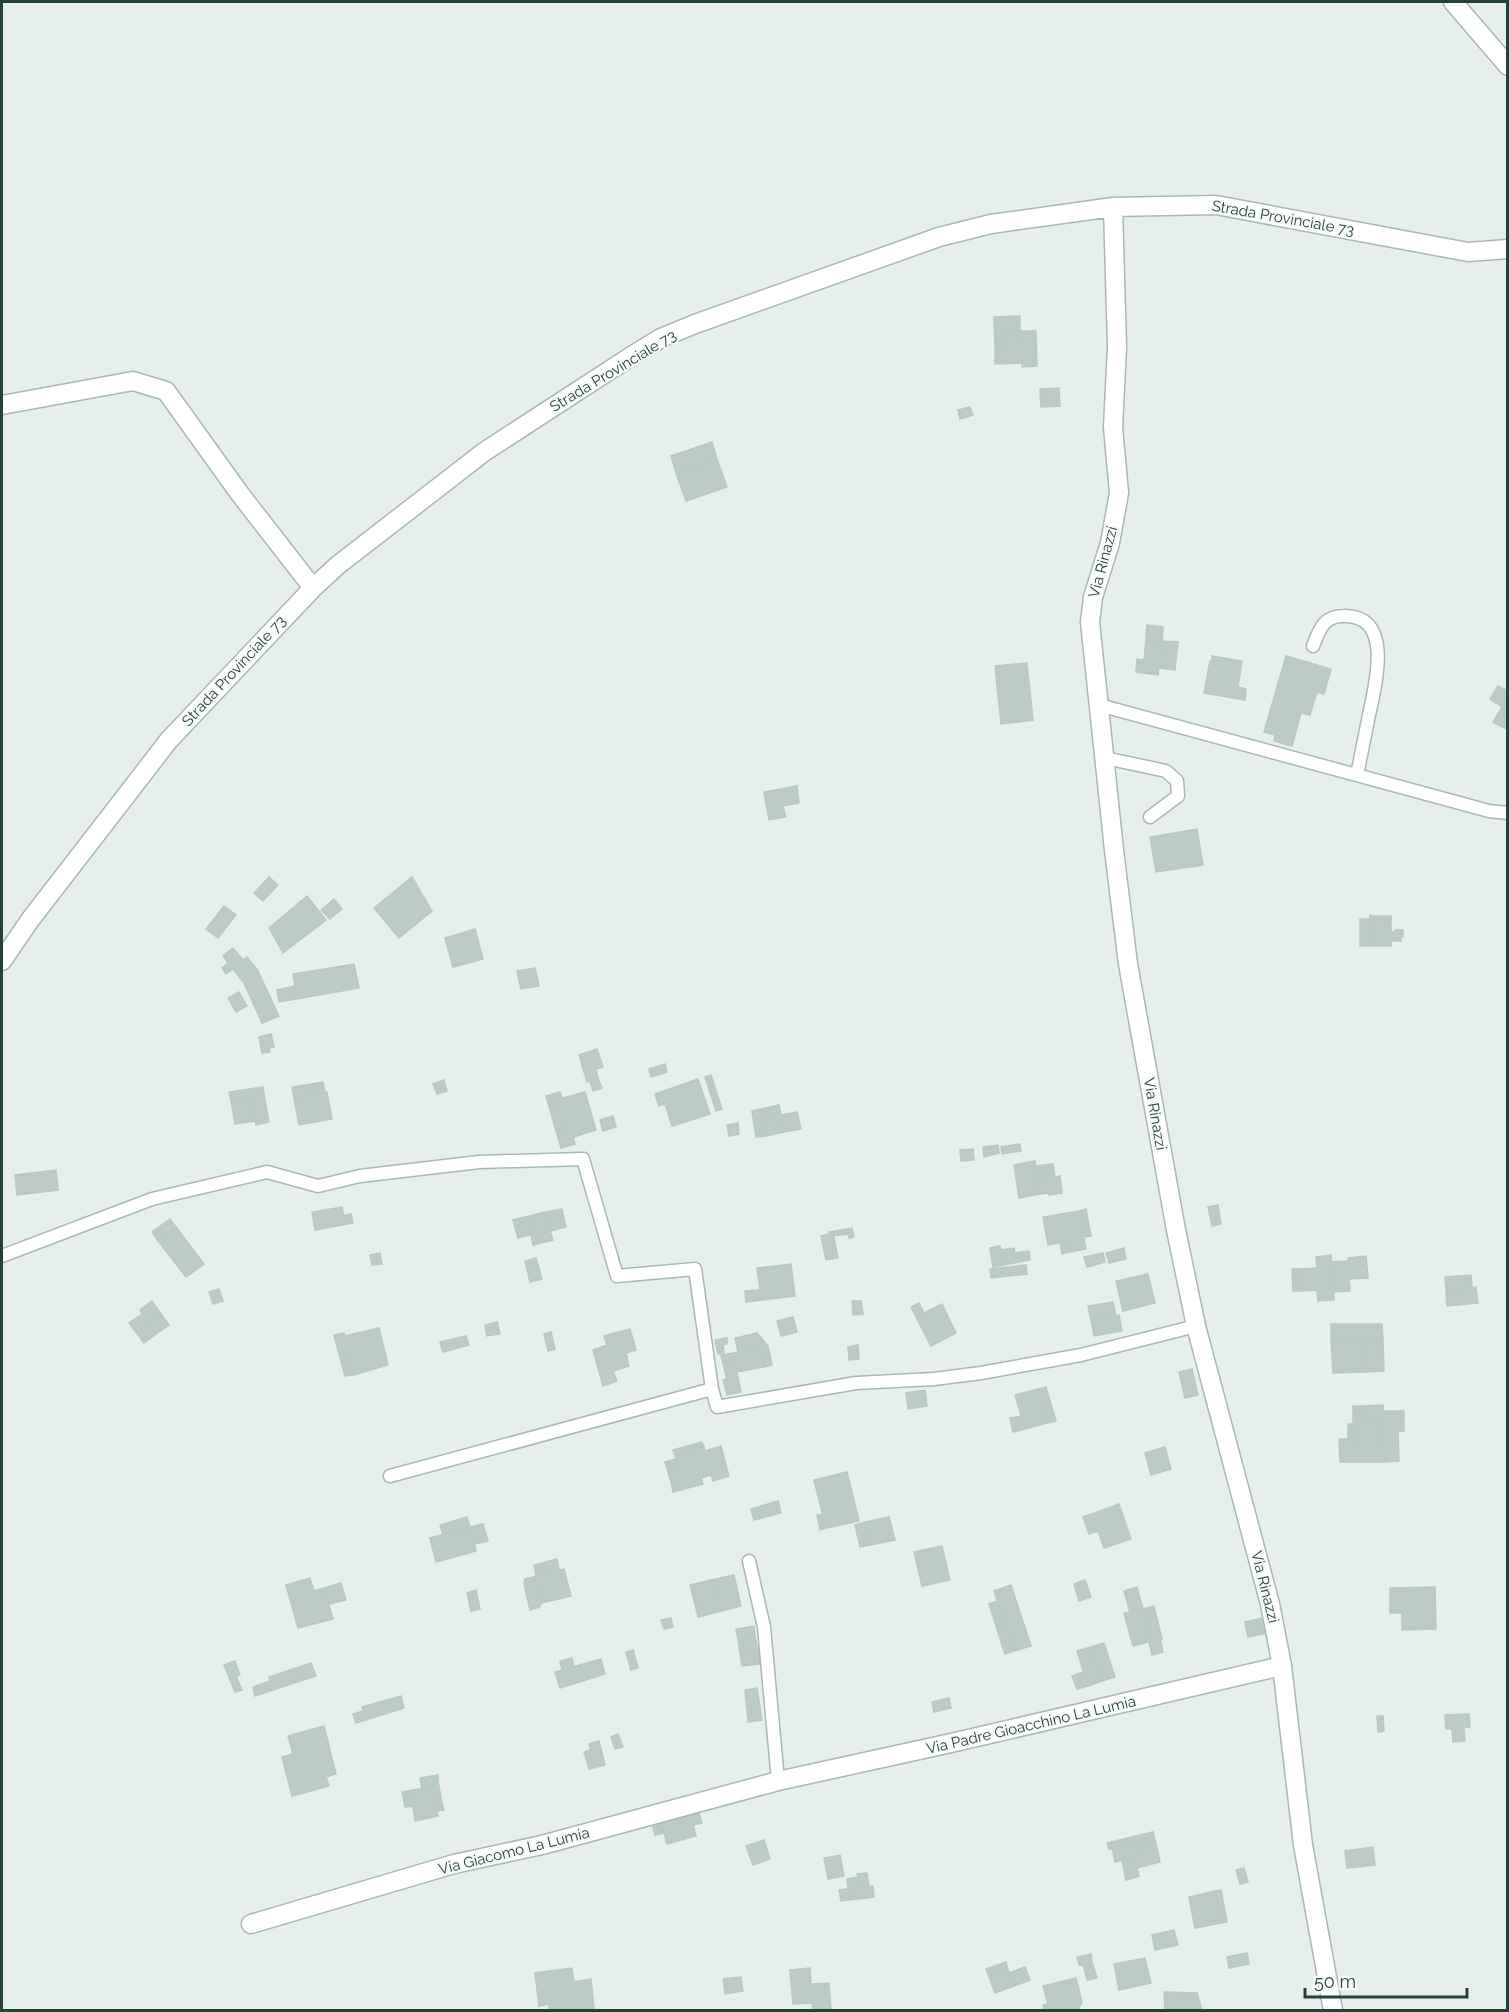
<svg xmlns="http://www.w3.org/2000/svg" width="1509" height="2012" font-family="Raleway,sans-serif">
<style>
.building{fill:#bbcac4;stroke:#b8c9c2;stroke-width:1.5}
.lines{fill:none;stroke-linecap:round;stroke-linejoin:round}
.service-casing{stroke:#a8b8b2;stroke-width:15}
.minor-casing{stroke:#a8b8b2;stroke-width:21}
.tertiary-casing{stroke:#a8b8b2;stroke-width:21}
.service{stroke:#fff;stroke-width:12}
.minor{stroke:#fff;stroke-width:18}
.tertiary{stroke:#fff;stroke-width:18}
.labels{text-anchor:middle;stroke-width:4.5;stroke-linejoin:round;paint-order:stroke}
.street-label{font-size:15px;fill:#24423a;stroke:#f7fbf9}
</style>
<rect width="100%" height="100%" fill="#e6efeb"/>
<path class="building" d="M 1020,316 L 1020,331 L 1004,332 L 1004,344 L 995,345 L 994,317 Z
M 1019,331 L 1018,344 L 1004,344 L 1004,332 Z
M 1019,331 L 1036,331 L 1037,366 L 1022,367 L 1022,363 L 995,364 L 995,345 L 1018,344 Z
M 1059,388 L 1060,406 L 1041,407 L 1040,389 Z
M 970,407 L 973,415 L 960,419 L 958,410 Z
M 712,442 L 717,459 L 676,473 L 671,456 Z
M 717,459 L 727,487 L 686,501 L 676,473 Z
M 1147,625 L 1163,627 L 1162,641 L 1146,640 Z
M 1146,640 L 1162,641 L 1158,675 L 1136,672 L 1137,659 L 1144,660 Z
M 1162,641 L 1178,642 L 1175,670 L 1159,668 Z
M 1212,656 L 1242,661 L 1238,687 L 1246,689 L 1245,700 L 1204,693 L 1210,661 L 1212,661 Z
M 1286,656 L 1331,669 L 1324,694 L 1317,692 L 1310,715 L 1301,713 L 1292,746 L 1274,741 L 1275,735 L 1264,732 Z
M 1027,663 L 1033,720 L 1001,724 L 995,666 Z
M 1498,686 L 1508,691 L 1508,730 L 1493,722 L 1502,707 L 1490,699 Z
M 797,786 L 799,803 L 783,806 L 786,817 L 769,820 L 764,792 Z
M 1197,829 L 1203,865 L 1156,872 L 1150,837 Z
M 269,877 L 278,885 L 263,901 L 254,893 Z
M 412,877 L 432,911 L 399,938 L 374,908 Z
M 307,896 L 326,920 L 283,953 L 269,928 Z
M 334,899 L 342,909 L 330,919 L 321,910 Z
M 224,906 L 236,915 L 218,938 L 206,929 Z
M 1370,915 L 1375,916 L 1375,946 L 1360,946 L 1360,919 L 1370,919 Z
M 1375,916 L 1391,916 L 1391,946 L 1375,946 Z
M 475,929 L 483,959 L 453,967 L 445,938 Z
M 1395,930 L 1403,930 L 1403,937 L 1401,937 L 1401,941 L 1391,941 L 1391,932 L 1395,932 Z
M 233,948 L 243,960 L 247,957 L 258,971 L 279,1016 L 262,1023 L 244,983 L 233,969 L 226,974 L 222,968 L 228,963 L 223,956 Z
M 354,964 L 359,988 L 297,999 L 293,974 Z
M 535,968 L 539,986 L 521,989 L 517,971 Z
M 295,986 L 297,999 L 279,1002 L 277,990 Z
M 239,992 L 247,1006 L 236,1012 L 228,998 Z
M 271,1034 L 274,1047 L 269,1048 L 270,1052 L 262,1053 L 259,1037 Z
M 597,1049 L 603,1067 L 596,1069 L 598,1078 L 587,1082 L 579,1055 Z
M 665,1064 L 667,1072 L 651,1077 L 649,1069 Z
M 711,1075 L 722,1109 L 716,1111 L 705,1077 Z
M 598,1078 L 602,1088 L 593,1091 L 590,1081 Z
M 698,1079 L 710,1114 L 672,1126 L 665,1104 L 659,1106 L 655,1094 Z
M 444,1080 L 447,1091 L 437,1094 L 433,1084 Z
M 323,1082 L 325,1092 L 294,1098 L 292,1087 Z
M 263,1087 L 264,1095 L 231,1100 L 229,1092 Z
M 327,1092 L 332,1119 L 299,1125 L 294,1098 Z
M 560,1092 L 562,1098 L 556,1100 L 567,1139 L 573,1137 L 575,1144 L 561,1148 L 546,1096 Z
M 585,1092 L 596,1130 L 567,1139 L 556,1100 Z
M 264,1095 L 269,1122 L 256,1125 L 251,1097 Z
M 251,1097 L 255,1121 L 235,1124 L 231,1100 Z
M 779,1105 L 781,1115 L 763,1119 L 766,1136 L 756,1137 L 752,1111 Z
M 797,1112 L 801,1129 L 784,1132 L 781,1115 Z
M 781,1115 L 784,1132 L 766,1136 L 763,1119 Z
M 613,1116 L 616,1127 L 603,1131 L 600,1120 Z
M 738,1123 L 739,1134 L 729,1136 L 727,1125 Z
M 1020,1144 L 1021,1151 L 1002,1154 L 1001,1147 Z
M 998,1145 L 999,1153 L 984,1157 L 983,1147 Z
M 973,1149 L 974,1160 L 961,1161 L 960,1150 Z
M 1035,1161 L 1040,1194 L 1019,1198 L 1014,1165 Z
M 1053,1164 L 1055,1177 L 1060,1176 L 1062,1193 L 1049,1195 L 1044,1165 Z
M 1044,1165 L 1049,1193 L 1040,1194 L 1036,1166 Z
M 56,1170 L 58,1190 L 17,1195 L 15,1175 Z
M 1218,1205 L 1221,1224 L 1212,1226 L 1208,1207 Z
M 342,1207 L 344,1216 L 351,1214 L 353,1223 L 315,1230 L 312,1212 Z
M 562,1209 L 566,1227 L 550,1231 L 545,1212 Z
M 1086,1209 L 1091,1236 L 1084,1237 L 1079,1211 Z
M 1079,1211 L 1086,1249 L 1070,1252 L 1068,1241 L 1048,1245 L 1043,1217 Z
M 545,1212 L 550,1231 L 534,1234 L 529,1216 Z
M 529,1216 L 534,1234 L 518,1238 L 513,1220 Z
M 170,1219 L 176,1227 L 158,1241 L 152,1232 Z
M 176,1227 L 204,1264 L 186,1277 L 158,1241 Z
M 852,1228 L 854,1237 L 849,1238 L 848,1234 L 834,1236 L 833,1233 L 830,1234 L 829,1232 Z
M 550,1231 L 553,1240 L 533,1245 L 531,1235 Z
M 833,1233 L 838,1258 L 826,1260 L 821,1236 Z
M 1068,1241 L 1070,1252 L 1062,1254 L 1060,1243 Z
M 1000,1246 L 1003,1265 L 993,1267 L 990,1248 Z
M 1014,1248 L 1015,1253 L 1029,1251 L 1030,1260 L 1003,1265 L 1001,1250 Z
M 1124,1248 L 1126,1259 L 1109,1263 L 1106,1253 Z
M 380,1253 L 382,1264 L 372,1265 L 370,1255 Z
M 1103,1253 L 1105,1262 L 1087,1267 L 1084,1257 Z
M 1331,1255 L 1334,1300 L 1318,1301 L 1317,1290 L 1302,1291 L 1301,1269 L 1317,1268 L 1316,1257 Z
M 1366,1256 L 1368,1278 L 1349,1279 L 1350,1291 L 1334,1292 L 1332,1262 L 1348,1261 L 1348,1258 Z
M 536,1258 L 542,1279 L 530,1282 L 525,1261 Z
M 791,1264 L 795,1296 L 746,1302 L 745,1291 L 760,1290 L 757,1268 Z
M 1026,1265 L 1027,1274 L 991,1278 L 990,1269 Z
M 1292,1269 L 1301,1269 L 1302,1291 L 1293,1291 Z
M 1148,1274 L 1155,1303 L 1123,1311 L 1116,1281 Z
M 1471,1275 L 1472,1287 L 1446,1290 L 1445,1277 Z
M 1476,1287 L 1478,1303 L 1447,1306 L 1446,1290 Z
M 219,1289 L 223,1301 L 213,1304 L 209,1292 Z
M 152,1301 L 161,1314 L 148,1323 L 156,1334 L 144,1343 L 129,1323 L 142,1314 L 140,1310 Z
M 852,1301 L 861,1301 L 863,1314 L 853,1315 Z
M 1113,1302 L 1116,1316 L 1091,1320 L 1088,1306 Z
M 919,1303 L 924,1313 L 916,1317 L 911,1307 Z
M 942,1304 L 956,1333 L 931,1346 L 916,1317 Z
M 161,1314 L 169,1325 L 156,1334 L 148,1323 Z
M 1119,1315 L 1122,1331 L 1094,1336 L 1091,1320 Z
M 793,1317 L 797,1332 L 781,1336 L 777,1321 Z
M 497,1322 L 500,1334 L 487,1336 L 485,1325 Z
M 1331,1324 L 1382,1324 L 1383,1339 L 1331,1340 Z
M 379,1328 L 388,1365 L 353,1375 L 348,1356 L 340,1358 L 334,1335 L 344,1333 L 345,1336 Z
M 630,1329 L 636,1350 L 626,1353 L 629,1366 L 613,1371 L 617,1381 L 603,1386 L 593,1350 L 607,1345 L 604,1336 Z
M 551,1332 L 555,1349 L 548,1351 L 544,1334 Z
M 757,1333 L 768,1346 L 772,1365 L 764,1367 L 760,1347 L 738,1352 L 735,1338 Z
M 466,1336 L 469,1345 L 443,1352 L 440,1342 Z
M 727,1338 L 727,1344 L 723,1345 L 724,1353 L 718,1354 L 715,1340 Z
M 1365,1339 L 1383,1339 L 1384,1371 L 1366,1372 Z
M 1365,1339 L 1366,1372 L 1333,1373 L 1331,1340 Z
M 858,1345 L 859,1359 L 849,1360 L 848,1347 Z
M 760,1347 L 764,1367 L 737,1372 L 733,1353 Z
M 733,1353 L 741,1392 L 727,1395 L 723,1380 L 727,1379 L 721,1355 Z
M 348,1356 L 353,1375 L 345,1376 L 340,1358 Z
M 1192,1369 L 1198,1395 L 1185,1398 L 1179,1372 Z
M 1046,1387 L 1056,1421 L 1047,1423 L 1038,1389 Z
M 1038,1389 L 1047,1423 L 1025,1429 L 1015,1395 Z
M 925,1390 L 927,1406 L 908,1409 L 906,1393 Z
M 1383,1405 L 1383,1418 L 1365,1418 L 1365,1406 Z
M 1353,1406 L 1365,1406 L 1365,1418 L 1359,1424 L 1353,1425 Z
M 1383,1411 L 1404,1411 L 1404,1431 L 1398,1431 L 1399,1461 L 1384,1462 Z
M 1021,1416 L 1025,1429 L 1013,1432 L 1010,1418 Z
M 1365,1418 L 1383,1418 L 1384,1462 L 1360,1462 L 1359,1424 Z
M 1348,1424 L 1359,1424 L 1359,1439 L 1348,1439 Z
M 1339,1439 L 1359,1439 L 1360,1462 L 1340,1462 Z
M 702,1442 L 704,1447 L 675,1455 L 673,1450 Z
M 721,1446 L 729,1476 L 713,1481 L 711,1475 L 701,1478 L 703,1484 L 673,1492 L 671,1482 L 681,1479 L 675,1455 L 704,1447 L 705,1451 Z
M 1165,1447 L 1171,1469 L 1151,1475 L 1145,1453 Z
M 676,1459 L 681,1479 L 671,1482 L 665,1462 Z
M 847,1472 L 859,1521 L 826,1528 L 814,1480 Z
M 778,1501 L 781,1513 L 754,1520 L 751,1509 Z
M 1119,1504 L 1131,1539 L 1104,1548 L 1092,1514 Z
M 823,1514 L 826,1528 L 820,1530 L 817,1515 Z
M 1092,1514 L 1098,1531 L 1089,1534 L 1083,1517 Z
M 467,1517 L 470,1527 L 443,1535 L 440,1525 Z
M 889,1517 L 895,1540 L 870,1545 L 865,1522 Z
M 865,1522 L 870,1545 L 860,1547 L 855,1525 Z
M 483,1524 L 488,1541 L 475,1544 L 470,1527 Z
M 470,1527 L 476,1551 L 436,1562 L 430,1538 Z
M 942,1546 L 950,1580 L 922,1586 L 914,1552 Z
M 557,1559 L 559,1570 L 536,1576 L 534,1565 Z
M 564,1569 L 571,1596 L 541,1603 L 534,1577 Z
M 734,1575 L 741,1606 L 698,1617 L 695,1604 L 715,1599 L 711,1580 Z
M 534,1577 L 541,1603 L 540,1607 L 530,1610 L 524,1583 L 525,1579 Z
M 310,1578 L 314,1591 L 324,1588 L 333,1619 L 298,1628 L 286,1585 Z
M 711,1580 L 715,1599 L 695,1604 L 690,1585 Z
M 1085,1580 L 1091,1597 L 1079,1601 L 1074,1584 Z
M 341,1583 L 346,1600 L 329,1604 L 324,1588 Z
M 1011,1585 L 1031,1646 L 1014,1651 L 994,1591 Z
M 1137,1587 L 1143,1609 L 1130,1612 L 1124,1591 Z
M 1435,1587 L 1436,1629 L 1402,1630 L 1402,1613 L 1390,1613 L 1390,1588 Z
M 476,1590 L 480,1609 L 471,1611 L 467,1593 Z
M 998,1601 L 1014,1651 L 1005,1654 L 989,1604 Z
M 1154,1606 L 1162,1639 L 1152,1641 L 1143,1609 Z
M 1143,1609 L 1152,1641 L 1133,1646 L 1124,1613 Z
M 671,1618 L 673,1627 L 664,1629 L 661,1620 Z
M 1263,1618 L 1267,1633 L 1248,1637 L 1245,1622 Z
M 754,1626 L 755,1636 L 738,1639 L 736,1629 Z
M 755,1636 L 758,1651 L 740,1654 L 738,1639 Z
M 1160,1639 L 1163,1652 L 1152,1655 L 1149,1642 Z
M 1104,1643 L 1115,1677 L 1102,1681 L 1091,1647 Z
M 1091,1647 L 1102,1681 L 1088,1686 L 1077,1651 Z
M 633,1650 L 638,1668 L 631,1670 L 626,1652 Z
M 758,1651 L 760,1664 L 742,1666 L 740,1654 Z
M 572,1658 L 574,1666 L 562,1670 L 560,1661 Z
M 601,1659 L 605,1674 L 560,1688 L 555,1672 Z
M 235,1661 L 240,1675 L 236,1676 L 242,1690 L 235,1692 L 224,1665 Z
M 311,1663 L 316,1676 L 300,1681 L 296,1668 Z
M 296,1668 L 300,1681 L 255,1696 L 253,1687 L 270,1681 L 269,1677 Z
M 1083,1672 L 1088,1686 L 1077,1689 L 1072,1676 Z
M 757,1688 L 762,1720 L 748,1722 L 745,1690 Z
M 401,1696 L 404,1708 L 356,1723 L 353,1714 L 363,1711 L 362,1707 Z
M 949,1698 L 951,1708 L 934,1712 L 932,1702 Z
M 1469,1714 L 1470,1727 L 1464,1727 L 1465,1741 L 1453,1742 L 1452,1729 L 1446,1729 L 1445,1715 Z
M 1377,1716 L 1383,1716 L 1384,1731 L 1378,1732 Z
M 324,1726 L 336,1774 L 326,1777 L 329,1786 L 292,1796 L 282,1757 L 293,1754 L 288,1736 Z
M 618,1734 L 623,1747 L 615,1749 L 611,1737 Z
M 599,1741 L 605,1765 L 589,1769 L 584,1752 L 591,1750 L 589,1744 Z
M 438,1775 L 438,1781 L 433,1781 L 434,1787 L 422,1789 L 420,1778 Z
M 433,1781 L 438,1781 L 442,1803 L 436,1804 Z
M 434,1787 L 436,1804 L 442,1803 L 444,1810 L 437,1811 L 438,1816 L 415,1821 L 413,1806 L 416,1806 L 413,1790 Z
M 413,1790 L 416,1806 L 405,1807 L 402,1792 Z
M 697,1808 L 702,1823 L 693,1825 L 696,1836 L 667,1844 L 664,1833 L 655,1835 L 651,1821 Z
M 1153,1832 L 1158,1852 L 1153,1853 L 1149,1838 L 1109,1849 L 1107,1843 Z
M 1149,1838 L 1153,1853 L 1158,1852 L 1160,1862 L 1137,1868 L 1139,1876 L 1126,1880 L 1122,1861 L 1138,1856 L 1135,1842 Z
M 764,1840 L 770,1859 L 753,1865 L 746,1846 Z
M 1135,1842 L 1138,1856 L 1115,1862 L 1112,1848 Z
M 1373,1847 L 1375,1865 L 1347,1868 L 1345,1851 Z
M 840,1855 L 844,1876 L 828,1879 L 824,1858 Z
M 1244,1868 L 1248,1882 L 1240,1884 L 1236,1870 Z
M 867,1873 L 869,1887 L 848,1889 L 847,1879 L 858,1877 L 857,1874 Z
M 873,1886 L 874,1897 L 841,1901 L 839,1890 Z
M 1221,1890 L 1227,1922 L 1221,1923 L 1215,1891 Z
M 1215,1891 L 1221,1923 L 1195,1928 L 1189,1897 Z
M 1174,1930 L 1178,1945 L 1155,1950 L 1152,1935 Z
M 1247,1953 L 1249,1964 L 1229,1968 L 1227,1957 Z
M 1091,1954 L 1092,1962 L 1079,1965 L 1077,1957 Z
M 1145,1958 L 1151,1983 L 1119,1990 L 1114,1964 Z
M 1006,1962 L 1008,1970 L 989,1977 L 986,1969 Z
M 1092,1962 L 1097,1978 L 1087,1980 L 1083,1964 Z
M 1025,1967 L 1030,1980 L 1014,1986 L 1009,1973 Z
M 572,1968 L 574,1982 L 591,1979 L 594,2009 L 549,2010 L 549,2004 L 539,2006 L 535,1973 Z
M 810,1968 L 811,1984 L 829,1983 L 831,2010 L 813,2010 L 812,2003 L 793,2004 L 790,1970 Z
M 1008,1970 L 1014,1986 L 995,1993 L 989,1977 Z
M 741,1977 L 743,1991 L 725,1994 L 723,1979 Z
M 1076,1978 L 1082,2002 L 1078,2010 L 1044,2010 L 1043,2005 L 1048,2004 L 1043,1986 Z
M 1164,1992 L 1197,1993 L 1202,2010 L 1165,2010 Z"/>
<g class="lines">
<g class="service-casing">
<path id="service" d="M 1313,646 C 1319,631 1323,616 1343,616 C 1395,614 1375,686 1369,715 C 1365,735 1361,755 1357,775
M 1099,705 L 1489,811 L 1508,813
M 1105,758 L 1166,771 L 1177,781 L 1178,796 L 1150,817
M 2,1256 L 152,1199 L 267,1172 L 318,1186 L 360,1176 L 479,1162 L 583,1159 L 617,1276 L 695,1269 L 712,1389 L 717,1407 L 856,1383 L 934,1379 L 981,1373 L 1081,1355 L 1196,1326
M 390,1476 L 712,1389
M 749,1561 L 764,1627 L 778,1781"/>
</g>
<g class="minor-casing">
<path id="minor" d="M 1453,2 L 1508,66
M 2,405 L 133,381 L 166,391 L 240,494 L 313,588
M 251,1924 L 454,1864 L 542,1845 L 778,1781 L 951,1743 L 1282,1666"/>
</g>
<g class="tertiary-casing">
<path id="tertiary" d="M 1113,207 L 1117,347 L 1113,427 L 1119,493 L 1110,543 L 1093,597 L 1090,622 L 1114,850 L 1128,964 L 1176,1230 L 1196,1326 L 1270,1604 L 1282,1666 L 1303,1845 L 1333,2010
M 2,961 L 30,920 L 169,740 L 313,588 L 338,565 L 484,452 L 630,357 L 661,338 L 695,324 L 939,237 L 991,224 L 1113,207 L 1216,205 L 1468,252 L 1508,249"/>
</g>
<use href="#service" class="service"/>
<use href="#minor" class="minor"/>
<use href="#tertiary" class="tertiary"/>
</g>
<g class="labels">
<g class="street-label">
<text transform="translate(1283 218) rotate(10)" y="5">Strada Provinciale 73</text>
<text transform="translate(613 371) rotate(-31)" y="5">Strada Provinciale 73</text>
<text transform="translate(1103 562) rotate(-75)" y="5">Via Rinazzi</text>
<text transform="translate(234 671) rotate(-47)" y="5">Strada Provinciale 73</text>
<text transform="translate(1155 1114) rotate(80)" y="5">Via Rinazzi</text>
<text transform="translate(1265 1587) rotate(76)" y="5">Via Rinazzi</text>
<text transform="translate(1031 1725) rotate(-13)" y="5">Via Padre Gioacchino La Lumia</text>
<text transform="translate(514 1851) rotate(-14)" y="5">Via Giacomo La Lumia</text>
</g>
</g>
<rect width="1509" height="2012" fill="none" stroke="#24423a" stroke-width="6"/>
<path d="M1305 1988v9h162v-9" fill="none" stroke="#24423a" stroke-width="3"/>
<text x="1314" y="1988" font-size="18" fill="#24423a" stroke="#f7fbf9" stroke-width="4.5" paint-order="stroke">50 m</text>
</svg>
